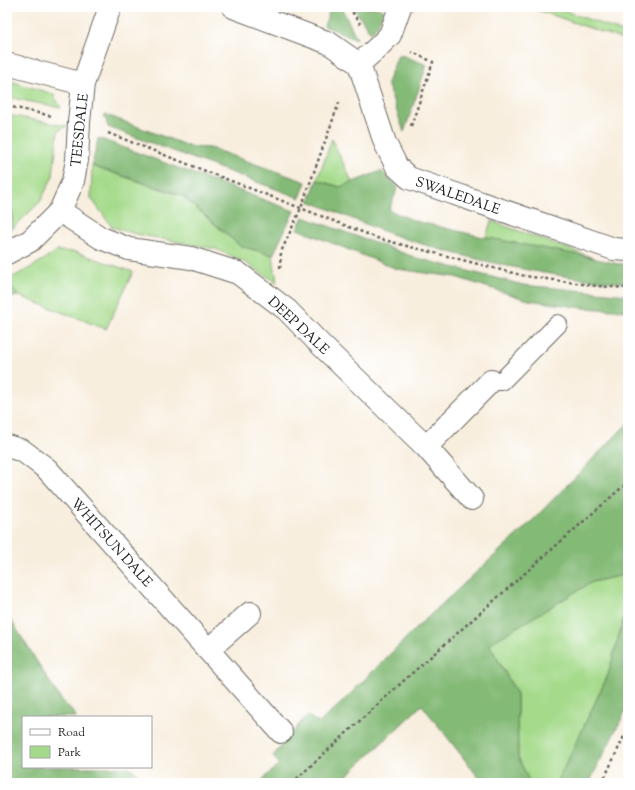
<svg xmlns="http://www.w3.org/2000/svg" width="635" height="790" font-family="'Sorts Mill Goudy',serif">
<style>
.green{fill:#a4da8a;stroke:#607b53}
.forest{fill:#83ba76;stroke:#506b49}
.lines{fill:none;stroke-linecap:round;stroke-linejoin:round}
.lane-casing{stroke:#696660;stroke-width:20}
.street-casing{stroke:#696660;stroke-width:24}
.path{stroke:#696660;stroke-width:2.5;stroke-dasharray:3 3;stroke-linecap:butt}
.lane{stroke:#fff;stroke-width:18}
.street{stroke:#fff;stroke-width:22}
.labels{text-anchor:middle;stroke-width:3;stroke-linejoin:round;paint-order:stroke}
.street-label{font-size:14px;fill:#1c1c1c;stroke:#fff}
</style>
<rect width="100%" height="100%" fill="#fff"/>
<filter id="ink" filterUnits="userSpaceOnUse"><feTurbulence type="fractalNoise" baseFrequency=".025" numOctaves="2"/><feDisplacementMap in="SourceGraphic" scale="8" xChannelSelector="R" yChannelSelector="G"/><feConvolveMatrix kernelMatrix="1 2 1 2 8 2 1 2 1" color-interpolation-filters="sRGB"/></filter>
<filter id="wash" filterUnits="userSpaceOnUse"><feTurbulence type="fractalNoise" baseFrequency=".012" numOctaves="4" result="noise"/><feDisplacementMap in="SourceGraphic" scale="16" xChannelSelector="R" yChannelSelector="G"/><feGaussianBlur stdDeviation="0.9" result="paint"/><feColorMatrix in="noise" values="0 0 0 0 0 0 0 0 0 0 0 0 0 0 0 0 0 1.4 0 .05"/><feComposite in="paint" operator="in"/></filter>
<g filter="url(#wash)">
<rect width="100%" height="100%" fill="#f8eede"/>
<path class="green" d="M 529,7 L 555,7 L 628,34 L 628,53 L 621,50 L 624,40 Z
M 7,80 L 53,94 L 61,108 L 7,97 Z
M 7,115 L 67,126 L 58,131 L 53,176 L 40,202 L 13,228 L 7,148 Z
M 332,139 L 352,182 L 340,187 L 317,180 Z
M 92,166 L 182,196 L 240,246 L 273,255 L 277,283 L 246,263 L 216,249 L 136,234 L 112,227 L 91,198 Z
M 491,221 L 594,258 L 486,238 Z
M 57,251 L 76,252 L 133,272 L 106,329 L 19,296 L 7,283 L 7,280 L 32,267 Z
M 628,574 L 628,611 L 624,617 L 608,675 L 557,783 L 530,783 L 518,757 L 517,694 L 489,644 L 592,582 Z"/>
<path class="forest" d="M 331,7 L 341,7 L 357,39 L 324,26 Z
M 353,7 L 375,7 L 384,11 L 377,26 L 371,33 Z
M 398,55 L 404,56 L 427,65 L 404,132 L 387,83 Z
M 104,114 L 191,147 L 210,148 L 306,182 L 300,198 L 108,127 Z
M 98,138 L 294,211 L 273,255 L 240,246 L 182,195 L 92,166 Z
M 7,148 L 13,228 L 7,230 Z
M 381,171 L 398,187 L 389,210 L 415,221 L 479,236 L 579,255 L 618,264 L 628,264 L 628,283 C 551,278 464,259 391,234 C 364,224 337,212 309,201 L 317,180 L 340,187 Z
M 303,217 L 417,258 L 523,285 L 628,295 L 628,311 L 584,308 L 528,300 L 455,277 L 397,269 L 297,229 Z
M 7,283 L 19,296 L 7,298 Z
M 628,423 L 628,574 L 592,582 L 489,644 L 517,694 L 518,757 L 530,783 L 483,783 L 422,705 L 339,783 L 259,783 L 279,764 L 273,756 L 307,715 L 319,723 L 339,705 L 415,629 L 534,519 Z
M 628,611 L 628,706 L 589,783 L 557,783 L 608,675 L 624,617 Z
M 7,614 L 60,698 L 77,717 L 23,717 L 23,767 L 130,767 L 148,783 L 7,783 Z"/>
</g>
<g filter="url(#ink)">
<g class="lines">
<g class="lane-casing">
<path id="lane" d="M 491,381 L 502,381 L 558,324"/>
</g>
<g class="street-casing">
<path id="street" d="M 233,7 L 329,43 L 359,64 L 385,143 L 397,167 L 409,178 L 614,249 L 628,250
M 7,64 L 83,84
M 359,64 L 376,49 L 390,35 L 400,7
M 60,211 L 101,238 L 129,249 L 191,258 L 238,273 L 287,310 L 318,342 L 426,447 L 472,499
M 7,253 L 30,241 L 60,211 L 73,181 L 77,160 L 79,122 L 83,84 L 110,7
M 7,446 L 23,451 L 47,469 L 281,732
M 426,447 L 491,381
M 208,650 L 250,613"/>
</g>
<path class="path" d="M 349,7 L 361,25
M 7,106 L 52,116
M 411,126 L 433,62 L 412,52
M 108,133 L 380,239 L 525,276 L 597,286 L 628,288
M 280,268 L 281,252 L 301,208 L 340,100
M 292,783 L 410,675 L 628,482
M 602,783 L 628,728"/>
<use href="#lane" class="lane"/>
<use href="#street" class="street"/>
</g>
</g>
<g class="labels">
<g class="street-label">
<text transform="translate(79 130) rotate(-84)" y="5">TEESDALE</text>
<text transform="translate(458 195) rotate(19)" y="5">SWALEDALE</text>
<text transform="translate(299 325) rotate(43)" y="5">DEEP DALE</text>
<text transform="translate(112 542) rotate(48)" y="5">WHITSUN DALE</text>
</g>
</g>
<rect width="635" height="790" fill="none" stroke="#fff" stroke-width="24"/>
<rect x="22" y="716" width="130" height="52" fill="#ffffff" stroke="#a4a4a4"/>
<rect x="30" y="729" width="20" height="6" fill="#ffffff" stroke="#a4a4a4"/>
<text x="58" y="736" font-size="12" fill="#1c1c1c">Road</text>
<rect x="30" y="746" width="20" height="12" fill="#a4da8a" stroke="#a4a4a4"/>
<text x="58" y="756" font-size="12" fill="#1c1c1c">Park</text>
</svg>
